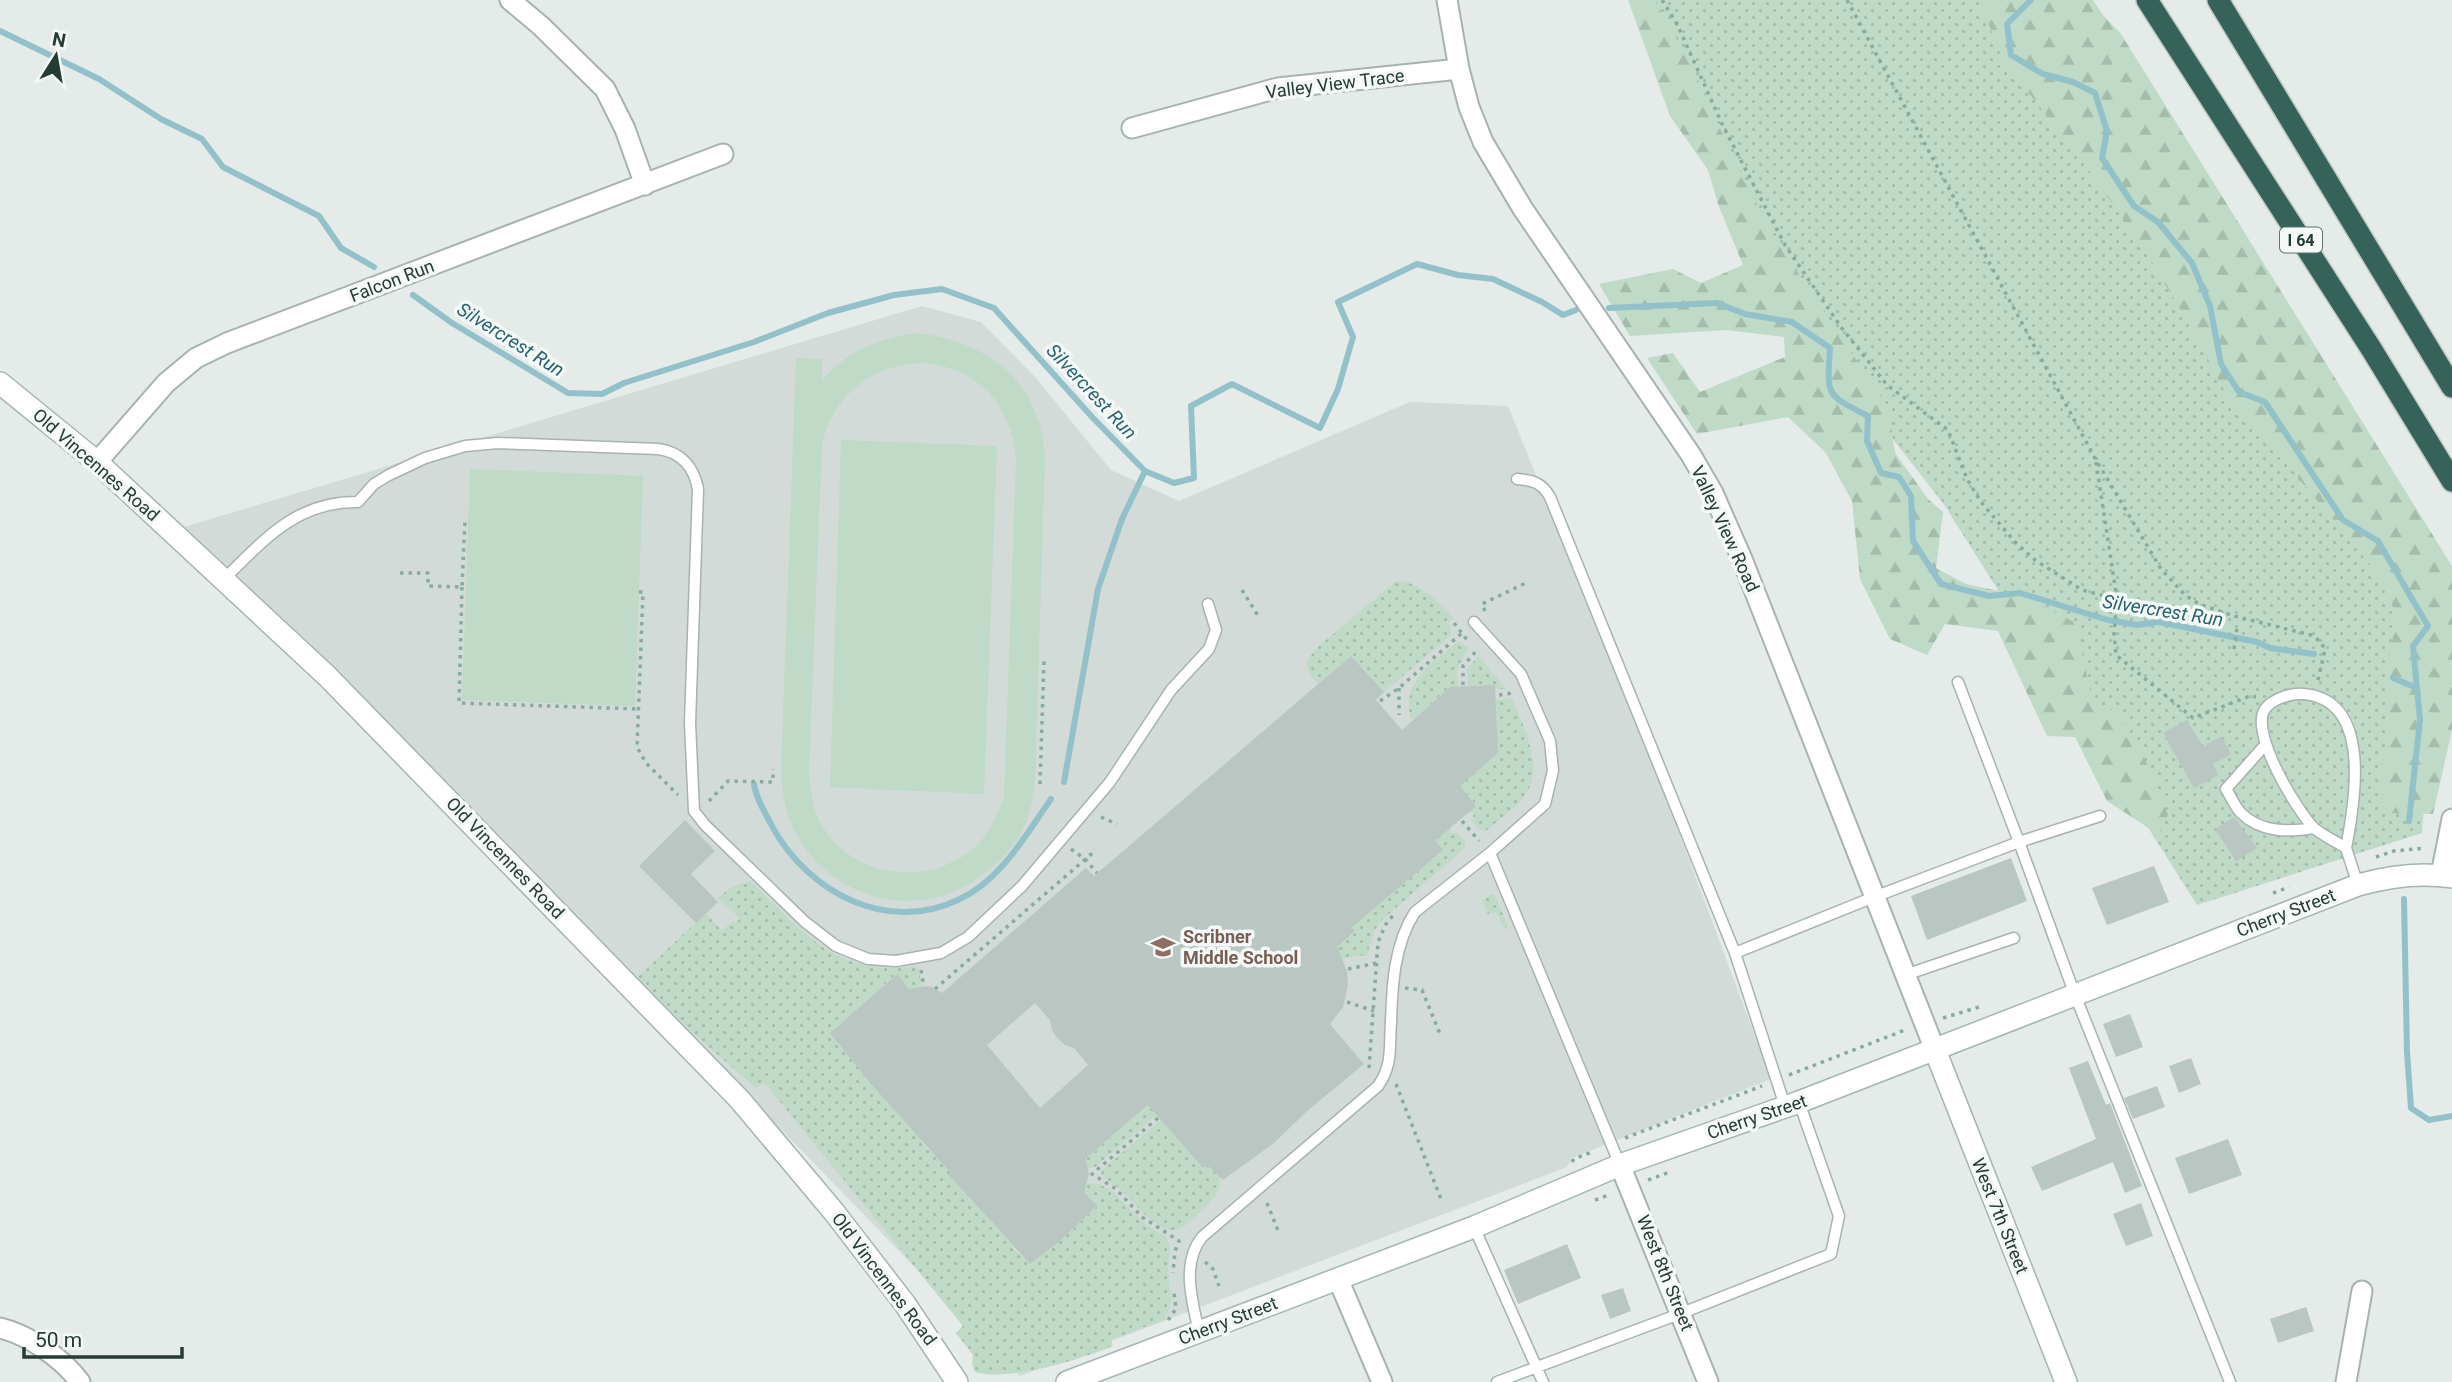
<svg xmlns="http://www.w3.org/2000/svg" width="2452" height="1382" font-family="Roboto,sans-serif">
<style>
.built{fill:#d2dbd7}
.grass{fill:url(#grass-dots)}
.forest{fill:url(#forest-firs)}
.park{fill:#bfdac6;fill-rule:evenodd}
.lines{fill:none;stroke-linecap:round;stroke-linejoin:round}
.stream{stroke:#93c1c9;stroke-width:6}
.building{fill:#b9c6c1;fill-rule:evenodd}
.lane-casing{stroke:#a7b3af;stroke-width:13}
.street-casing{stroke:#a7b3af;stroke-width:23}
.secondary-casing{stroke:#a3b6af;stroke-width:24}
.highway-casing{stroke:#c2c8c6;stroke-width:24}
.path{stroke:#88aba0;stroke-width:3.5;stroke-dasharray:3.5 5;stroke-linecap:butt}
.lane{stroke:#fff;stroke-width:10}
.street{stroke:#fff;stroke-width:19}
.secondary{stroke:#fff;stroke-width:21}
.highway{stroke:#35635a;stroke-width:21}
.labels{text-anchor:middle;stroke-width:7;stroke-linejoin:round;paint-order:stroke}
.shield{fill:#f4f8f6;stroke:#63746f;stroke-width:2}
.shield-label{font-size:16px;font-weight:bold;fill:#253b35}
.street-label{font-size:18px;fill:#253b35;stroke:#f4f8f6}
.education-label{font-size:18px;font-weight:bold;fill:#785e54;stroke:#f4f8f6;text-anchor:start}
.water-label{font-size:19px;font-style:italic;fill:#27636f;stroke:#f4f8f6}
</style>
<defs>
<pattern id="grass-dots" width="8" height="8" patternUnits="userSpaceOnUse" patternTransform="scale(1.75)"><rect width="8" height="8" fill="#bfdac6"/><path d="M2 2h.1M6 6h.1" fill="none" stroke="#a4bcab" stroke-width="1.8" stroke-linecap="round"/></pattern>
<pattern id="forest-firs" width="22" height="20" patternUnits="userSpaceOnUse" patternTransform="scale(1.75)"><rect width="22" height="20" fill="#bfdac6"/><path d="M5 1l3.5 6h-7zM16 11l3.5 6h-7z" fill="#a4bcab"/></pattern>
</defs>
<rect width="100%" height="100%" fill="#e4ebe8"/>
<path class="built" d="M 922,306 L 981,322 L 1035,377 L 1111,470 L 1179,501 L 1410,402 L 1508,406 L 1672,814 L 1771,1079 L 1572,1158 L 1567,1167 L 1020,1376 L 379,714 L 184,527 Z"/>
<path class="grass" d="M 1631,0 L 2069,0 L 2440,589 L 2422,833 L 2197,905 L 1943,503 L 1763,274 Z
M 1396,581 C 1422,582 1436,601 1454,618 L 1449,622 L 1451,635 L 1384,692 L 1351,656 L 1318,684 C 1303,667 1304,663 1319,646 Z
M 1457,642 L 1469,647 L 1457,669 L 1458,687 L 1450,687 L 1411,721 C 1401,680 1430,666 1457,642 Z
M 1478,656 L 1507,689 L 1495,689 L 1495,685 L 1468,686 L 1467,670 Z
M 1512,698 C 1523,727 1547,770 1523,798 C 1513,810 1498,820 1486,831 L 1479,829 L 1472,821 L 1474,813 L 1469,812 L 1476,805 L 1460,786 L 1498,753 L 1496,700 Z
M 1451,827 L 1450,833 L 1458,833 L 1465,842 L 1465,848 L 1382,920 L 1374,931 L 1367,956 L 1358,955 L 1343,959 L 1339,953 L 1318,963 L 1355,932 L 1351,928 L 1443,850 L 1435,841 Z
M 750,881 C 805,932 835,978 918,966 L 922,987 L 912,992 L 896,974 L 831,1032 L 839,1043 L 838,1044 L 901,1115 L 900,1117 L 923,1140 L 921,1142 L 928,1150 L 930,1149 L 973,1198 L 971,1200 L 992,1221 L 990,1222 L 1013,1245 L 1012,1248 L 1030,1264 L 1061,1240 L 1097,1207 L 1081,1189 L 1087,1183 L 1099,1184 L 1112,1191 L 1145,1224 L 1166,1237 L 1170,1247 L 1168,1270 L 1171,1302 L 1165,1319 L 1111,1340 L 1113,1346 C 1079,1360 1008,1382 975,1372 L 972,1364 L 973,1355 L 956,1333 L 963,1326 L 764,1082 L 756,1088 L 693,1033 L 638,977 L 706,913 L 722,931 L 733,921 L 735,924 L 740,918 L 718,898 L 733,886 Z
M 1492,894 L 1495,895 L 1508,927 L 1507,930 L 1504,928 L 1496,912 L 1488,914 L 1482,900 Z
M 1156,1099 L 1159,1113 L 1095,1167 L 1088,1168 L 1084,1160 Z
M 1161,1120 L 1203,1168 L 1207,1165 L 1220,1177 C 1220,1195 1212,1201 1199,1213 C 1192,1219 1183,1230 1173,1230 C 1154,1230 1135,1202 1122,1191 C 1115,1184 1107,1182 1101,1174 L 1102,1170 Z"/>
<path class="forest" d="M 1628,0 L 1654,0 L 1689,60 L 1731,153 L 1774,237 L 1888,407 L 1895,453 L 1928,499 L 1943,512 L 1936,568 L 1966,584 L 2027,597 L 2076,623 L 2093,704 L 2118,712 L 2141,750 L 2168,815 L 2158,834 L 2107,801 L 2075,737 L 2047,736 L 1998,631 L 1945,624 L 1927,655 L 1890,639 L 1860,579 L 1852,501 L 1826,453 L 1788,417 L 1697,434 L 1647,358 L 1673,353 L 1700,392 L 1785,357 L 1784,337 L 1726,330 L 1630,336 L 1599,284 L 1673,269 L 1701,283 L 1743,265 L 1718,204 L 1708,170 L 1670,116 Z
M 1979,0 L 2093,0 L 2102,14 L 2121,34 L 2452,566 L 2452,730 L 2433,814 L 2385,813 L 2378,784 L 2389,723 L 2388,663 L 2397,614 L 2371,566 L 2267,440 L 2228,397 L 2186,319 L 2137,238 L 2076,153 L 2003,60 Z"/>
<path class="park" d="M 917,333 C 989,342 1040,381 1045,457 L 1035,780 C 1033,794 1031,808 1026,822 C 1017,845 998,864 978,878 C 913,925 822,896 791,823 C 784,806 782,788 781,771 L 796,358 L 822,359 L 822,380 C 848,351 879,338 917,333 ZM 927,363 C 980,370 1011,406 1016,458 L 1004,796 C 998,816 990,833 975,847 C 929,888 852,879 821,824 C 812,809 810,789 809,772 L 822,444 C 834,393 875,362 927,363 Z
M 841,440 L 997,446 L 984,794 L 830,787 Z
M 470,469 L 643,476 L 635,706 L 462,700 Z"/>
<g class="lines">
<path class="stream" d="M 2031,0 L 2007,24 L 2011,55 L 2043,74 L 2073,82 L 2095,93 L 2107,131 L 2102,158 L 2134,206 L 2158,222 L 2192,263 L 2210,306 L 2221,364 L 2239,392 L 2265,402 L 2343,520 L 2378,541 L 2428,626 L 2413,646 L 2420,720 L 2409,821
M 0,31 L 99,79 L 161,119 L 202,139 L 223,167 L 319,216 L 341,248 L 374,267
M 413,295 L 452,323 L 568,393 L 602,394 L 624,383 L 754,342 L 828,313 L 894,295 L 942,289 L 994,308 L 1093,418 L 1145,471 L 1174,483 L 1194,478 L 1191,406 L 1232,384 L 1320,428 L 1338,389 L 1353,337 L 1338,302 L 1417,264 L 1458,275 L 1493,279 L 1542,302 L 1563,315 L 1576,310
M 1609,308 L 1717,303 L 1745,314 L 1792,322 L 1830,348 C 1827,396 1825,394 1868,416 L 1867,441 L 1881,473 L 1899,477 L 1911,496 L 1913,541 L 1941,584 L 1989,596 L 2020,593 L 2108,620 L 2137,625 L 2159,622 L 2257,642 L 2270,648 L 2314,654
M 2393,678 L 2417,688
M 1064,782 L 1098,589 L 1122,519 L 1145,471
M 754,784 C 756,799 766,814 773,828 C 809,892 886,934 958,900 C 1001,880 1025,836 1051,799
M 2404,899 L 2407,1052 L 2411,1108 L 2429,1120 L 2452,1116"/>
</g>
<path class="building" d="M 1351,656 L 1384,692 L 1376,700 L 1402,730 L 1450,687 L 1495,685 L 1498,753 L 1460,786 L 1476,806 L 1435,841 L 1443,850 L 1351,928 L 1355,931 L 1337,947 L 1347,971 L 1348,985 L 1343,1007 L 1330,1024 L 1364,1064 L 1307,1111 L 1274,1143 L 1223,1180 L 1207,1165 L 1203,1168 L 1148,1105 L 1085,1159 L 1089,1174 L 1084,1192 L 1097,1206 L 1060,1241 L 1030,1264 L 949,1175 L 951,1173 L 871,1084 L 830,1033 L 897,974 L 909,989 L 930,986 L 942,993 L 1086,868 L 1094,876 ZM 1035,1003 L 1050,1020 L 1052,1030 L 1057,1038 L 1065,1045 L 1074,1048 L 1088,1065 L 1040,1108 L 987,1045 Z
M 2187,720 L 2203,747 L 2221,736 L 2231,754 L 2213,764 L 2218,775 L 2194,788 L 2163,733 Z
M 2234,817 L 2257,848 L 2236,861 L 2215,829 Z
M 685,820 L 715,851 L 691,874 L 718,902 L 696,923 L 639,866 Z
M 2011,858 L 2027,901 L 1927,940 L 1911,896 Z
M 2154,866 L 2169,902 L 2107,925 L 2092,888 Z
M 2130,1014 L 2143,1047 L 2116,1057 L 2103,1024 Z
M 2191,1058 L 2201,1084 L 2179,1093 L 2169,1066 Z
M 2088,1061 L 2106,1105 L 2110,1103 L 2142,1186 L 2125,1193 L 2113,1162 L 2042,1191 L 2031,1167 L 2096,1139 L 2069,1068 Z
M 2157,1086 L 2165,1107 L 2133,1119 L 2124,1098 Z
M 2228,1139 L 2242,1175 L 2189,1194 L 2175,1158 Z
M 2141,1203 L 2153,1236 L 2126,1246 L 2113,1214 Z
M 1567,1244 L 1581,1278 L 1518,1304 L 1504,1270 Z
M 1623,1288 L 1631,1311 L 1610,1319 L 1601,1295 Z
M 2306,1307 L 2314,1331 L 2278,1343 L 2270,1319 Z"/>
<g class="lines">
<g class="lane-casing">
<path id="lane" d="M 1517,479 C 1533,480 1542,483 1550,497 L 1735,953 L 1785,1106
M 224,579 C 265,539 297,501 358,502 L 374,484 L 389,475 L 425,458 L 465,446 L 498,443 L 658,449 C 681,452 694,467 698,489 L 690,723 L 694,811 L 705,825 L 805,922 L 836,946 L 868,959 L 896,961 L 941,953 L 968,937 L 1022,886 L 1110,782 L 1171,690 L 1209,649 L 1216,630 L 1208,604
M 1958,682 L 2019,842 L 2100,816
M 2265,745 L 2226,789 C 2231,797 2235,807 2241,813 C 2261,833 2289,832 2314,828
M 2346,848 C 2355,802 2373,699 2303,694 C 2291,693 2272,699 2265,709 C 2249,732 2297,811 2314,828 C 2323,836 2336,841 2346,848 L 2358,885
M 1490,853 L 1620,1165
M 1735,953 L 1874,897 L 2019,842 L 2075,995 L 2230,1382
M 1905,975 L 2014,938
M 1474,1227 L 1543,1382
M 1199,1332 C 1192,1301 1181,1263 1202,1237 L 1378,1086 C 1393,1064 1389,1049 1391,1023 C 1392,986 1394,944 1415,912 L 1490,853 L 1545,804 L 1553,771 L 1550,741 L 1521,674 L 1474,622
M 1497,1382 L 1682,1313 L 1831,1254 L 1839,1216 L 1799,1102"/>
</g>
<g class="street-casing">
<path id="street" d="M 510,0 L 541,26 L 605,89 L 625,129 L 645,185
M 1447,0 L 1459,69 L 1469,107 L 1483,142 L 1523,209 L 1691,455 L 1713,493 L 1742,559 L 1935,1050
M 1132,128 L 1278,88 L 1459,69
M 97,462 L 166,383 L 196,358 L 227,343 L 723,154
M 2441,875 L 2452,819
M 1620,1165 L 1708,1382
M 1338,1279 L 1382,1382
M 0,1328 C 29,1335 62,1358 80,1382
M 2346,1382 L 2362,1291"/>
</g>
<g class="secondary-casing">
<path id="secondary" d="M 0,383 L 97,462 L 327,676 L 740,1100 L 834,1212 L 905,1304 L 957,1382
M 1935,1050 L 2066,1382
M 1067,1382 L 1474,1227 L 1620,1165 L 1799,1102 L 2358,885 C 2389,876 2420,872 2452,877"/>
</g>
<g class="highway-casing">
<path id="highway" d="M 2147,0 L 2372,350 L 2452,481
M 2218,0 L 2452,387"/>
</g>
<path class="path" d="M 1662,0 L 1677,24 L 1723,126 L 1785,245 L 1841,327 L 1887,385 L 1948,430 L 1967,479 L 1981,502 L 2016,543 L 2035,560 L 2082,590 L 2117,599 L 2114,633 L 2116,655 L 2193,718 L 2250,696 L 2256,697
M 1847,0 L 2096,460 L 2161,569 L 2185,595 L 2199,604 L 2234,616 L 2311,635 L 2321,642 L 2325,650 L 2317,684
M 2096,462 L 2117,599
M 400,573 L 428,573 L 428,586 L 462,587 L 465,521
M 462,587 L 459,703 L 639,709
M 1242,590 L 1260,619
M 639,592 L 643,592 L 637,747 L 646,763 L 678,795
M 1485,611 L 1482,604 L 1528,582
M 1454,623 L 1467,640
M 2234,649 L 2237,628
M 1463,685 L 1463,666 L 1477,650
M 1399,688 L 1399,715
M 1499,695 L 1512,693
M 1380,701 L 1399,688 L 1462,633
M 1040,784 L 1044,661
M 709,801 L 728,781 L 773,782 L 773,769
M 1101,817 L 1117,824
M 1462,821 L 1479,841
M 1071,849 L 1085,859 L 1097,873
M 2376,857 L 2394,851 L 2426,848
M 2273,893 L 2289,887
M 1348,969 L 1377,963
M 921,970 L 924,987
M 1405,988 L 1422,990 L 1440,1034
M 935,989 L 1096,850
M 1347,1002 L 1374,1011
M 1943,1018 L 1982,1006
M 1369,1068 L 1378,942 L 1386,924 L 1395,913
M 1789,1075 L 1905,1030
M 1396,1084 L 1441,1199
M 1158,1118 L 1092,1174 L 1116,1189 L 1142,1217 L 1179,1241 L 1175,1251 L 1173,1273
M 1625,1138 L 1762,1086
M 1572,1162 L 1574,1159 L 1592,1152
M 1648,1180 L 1670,1172
M 1595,1200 L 1611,1194
M 1267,1203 L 1279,1233
M 1205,1262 L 1213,1269 L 1219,1286
M 1168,1320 L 1176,1309 L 1174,1292"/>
<use href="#lane" class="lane"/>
<use href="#street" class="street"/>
<use href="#secondary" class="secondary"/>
<use href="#highway" class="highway"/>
</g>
<defs>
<g id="school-bare" transform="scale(1.89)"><path d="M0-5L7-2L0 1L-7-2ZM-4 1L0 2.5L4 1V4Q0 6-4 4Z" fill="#8d6e63" stroke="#f4f8f6" stroke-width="2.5" paint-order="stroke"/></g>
</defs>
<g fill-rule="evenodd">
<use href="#school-bare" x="1163" y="947"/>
</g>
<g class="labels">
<rect class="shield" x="2280" y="227.5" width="42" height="25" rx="5"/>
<g class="shield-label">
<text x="2301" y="246">I 64</text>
</g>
<g class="street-label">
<text transform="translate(1335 84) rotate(-7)" y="6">Valley View Trace</text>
<text transform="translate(392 281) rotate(-21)" y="6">Falcon Run</text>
<text transform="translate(96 465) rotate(41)" y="6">Old Vincennes Road</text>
<text transform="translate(1725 529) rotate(65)" y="6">Valley View Road</text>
<text transform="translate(505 858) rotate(46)" y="6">Old Vincennes Road</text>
<text transform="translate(2286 913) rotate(-21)" y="6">Cherry Street</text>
<text transform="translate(1757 1117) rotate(-19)" y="6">Cherry Street</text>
<text transform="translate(2000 1216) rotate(68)" y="6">West 7th Street</text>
<text transform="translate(1665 1273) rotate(68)" y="6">West 8th Street</text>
<text transform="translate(884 1279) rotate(53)" y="6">Old Vincennes Road</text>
<text transform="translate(1228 1321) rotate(-21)" y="6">Cherry Street</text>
</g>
<g class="education-label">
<text x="1183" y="943">Scribner<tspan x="1183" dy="21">Middle School</tspan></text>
</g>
<g class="water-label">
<text transform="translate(511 339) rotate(32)" y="7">Silvercrest Run</text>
<text transform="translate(1092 391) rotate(47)" y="7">Silvercrest Run</text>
<text transform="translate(2163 610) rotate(9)" y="7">Silvercrest Run</text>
</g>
</g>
<g transform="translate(56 56) rotate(11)" stroke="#f4f8f6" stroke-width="5" paint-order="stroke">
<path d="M0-5L12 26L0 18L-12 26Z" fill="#253b35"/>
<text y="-10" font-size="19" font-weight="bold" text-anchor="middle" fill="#253b35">N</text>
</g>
<path d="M24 1347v10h158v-10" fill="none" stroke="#253b35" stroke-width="3.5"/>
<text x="35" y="1347" font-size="21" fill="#253b35" stroke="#f4f8f6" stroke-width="5" paint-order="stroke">50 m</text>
</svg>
